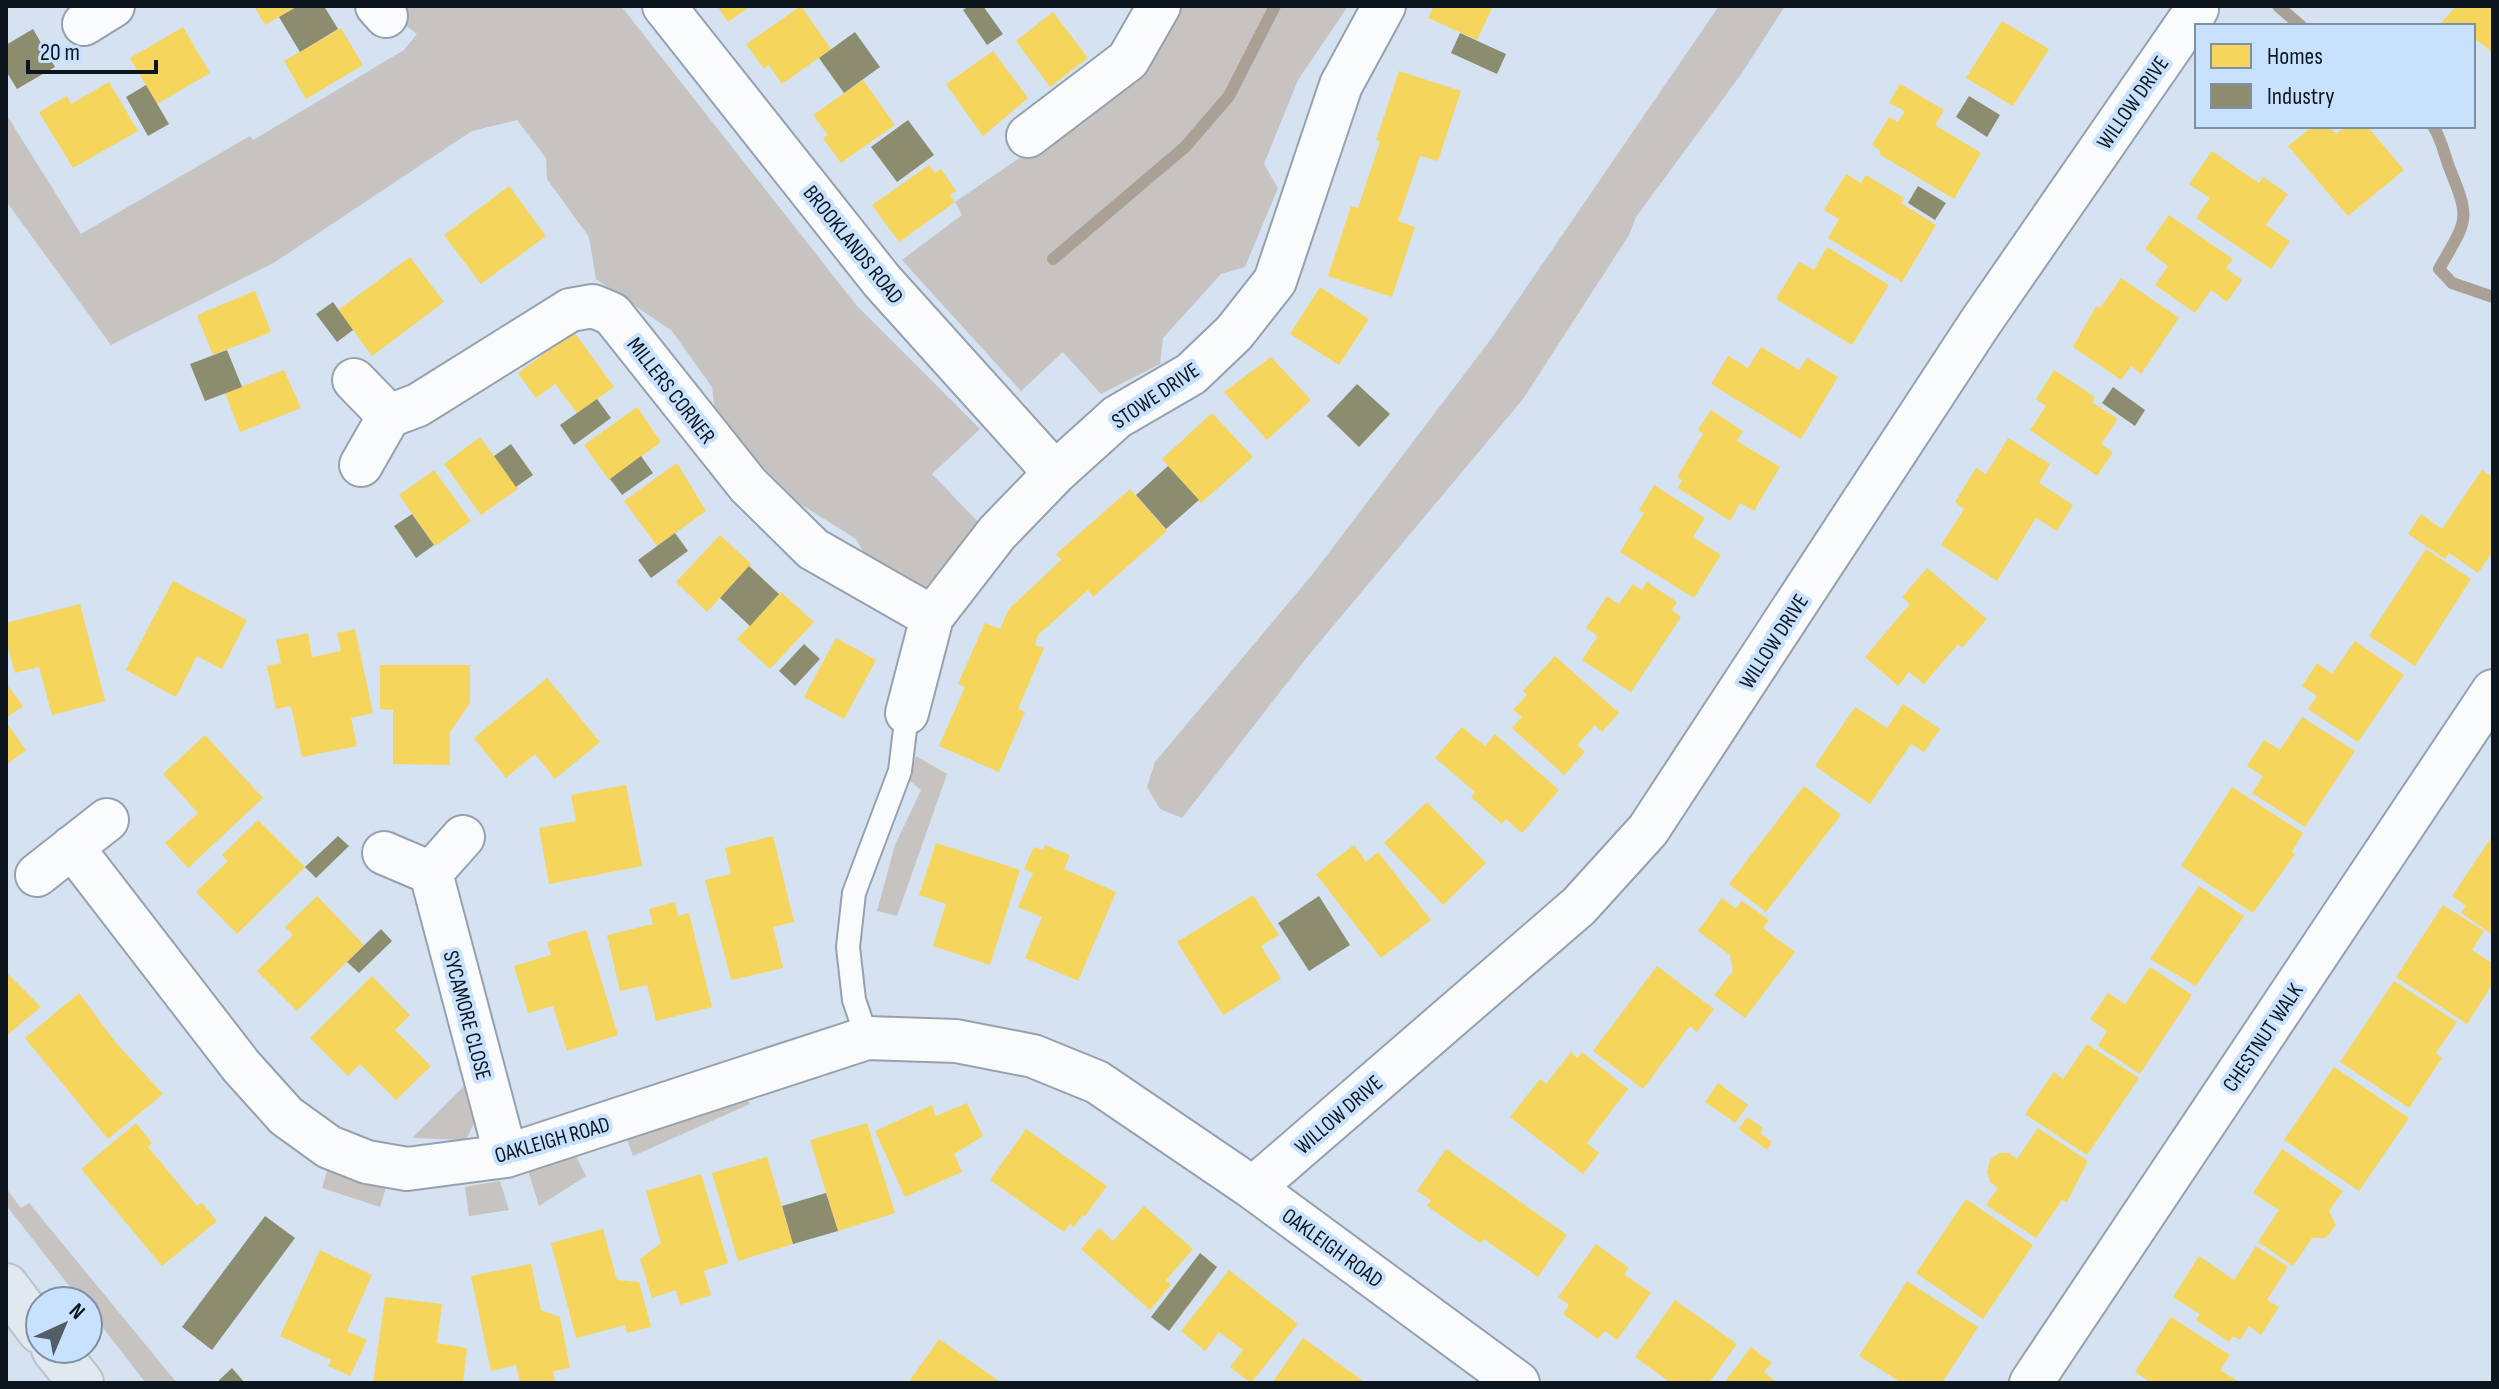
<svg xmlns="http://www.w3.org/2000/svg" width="2499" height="1389" font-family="'Sofia Sans Condensed',sans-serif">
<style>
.green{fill:#c7c3c0}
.homes{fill:#f6d55c}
.industry{fill:#8c8c6e}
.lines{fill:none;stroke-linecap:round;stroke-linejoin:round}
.stream{stroke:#aba095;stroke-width:12}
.service-casing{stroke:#96a1ad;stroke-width:26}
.minor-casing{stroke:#96a1ad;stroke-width:46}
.trunk-casing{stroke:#bbc2c9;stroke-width:48}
.service{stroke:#f9fbfd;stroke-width:22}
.minor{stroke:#f9fbfd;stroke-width:42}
.trunk{stroke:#e1e8f0;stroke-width:44}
.labels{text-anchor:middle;stroke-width:8;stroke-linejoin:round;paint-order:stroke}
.street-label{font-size:22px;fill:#0d161f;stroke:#c8e1fd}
</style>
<rect width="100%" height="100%" fill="#d4e2f1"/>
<path class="green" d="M 403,6 L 621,6 L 857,306 L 980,429 L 932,474 L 978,522 L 925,588 L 869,562 L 856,539 L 799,503 L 716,420 L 712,387 L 672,331 L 596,279 L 589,237 L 547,179 L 546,158 L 517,120 L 472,131 L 275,262 L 111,345 L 6,201 L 6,114 L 81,234 L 250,136 L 253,140 L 404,50 L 417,34 L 398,20 Z
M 1172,6 L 1348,6 L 1298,80 L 1264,164 L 1278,188 L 1245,267 L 1221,274 L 1163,338 L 1160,364 L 1101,394 L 1063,352 L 1021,391 L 902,260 L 962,215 L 955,202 L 1049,138 Z
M 1719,6 L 1785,6 L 1742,73 L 1636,217 L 1629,235 L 1523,399 L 1308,656 L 1182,818 L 1160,809 L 1147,787 L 1155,762 L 1312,575 L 1491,339 Z
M 916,756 L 947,774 L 897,916 L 877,911 L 895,845 L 921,790 L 910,781 Z
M 466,1084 L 475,1121 L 466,1140 L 412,1138 Z
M 748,1101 L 750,1104 L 633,1156 L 627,1139 Z
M 575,1154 L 586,1176 L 539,1206 L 528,1170 Z
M 329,1165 L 387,1184 L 380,1207 L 322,1188 Z
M 500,1181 L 509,1210 L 469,1216 L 465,1187 Z
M 6,1188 L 21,1208 L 29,1203 L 177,1383 L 146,1383 L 88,1309 L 88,1301 L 81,1301 L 6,1205 Z"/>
<path class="homes" d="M 254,6 L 298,6 L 265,25 Z
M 717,6 L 751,6 L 728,22 Z
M 801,6 L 831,49 L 782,84 L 769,65 L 764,69 L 746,44 Z
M 1434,6 L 1493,6 L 1477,40 L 1428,18 Z
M 2456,6 L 2493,6 L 2493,53 L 2477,40 L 2473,45 L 2473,26 L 2441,23 Z
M 1053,12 L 1088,58 L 1050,87 L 1016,41 Z
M 2002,21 L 2049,49 L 2013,106 L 1966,78 Z
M 183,27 L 210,73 L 157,104 L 130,58 Z
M 341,28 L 363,65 L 306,99 L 284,61 Z
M 993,51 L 1028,98 L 983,136 L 946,84 Z
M 1399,71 L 1461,91 L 1438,161 L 1420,156 L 1398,221 L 1415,227 L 1392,297 L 1328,276 L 1351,206 L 1358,208 L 1380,142 L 1376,140 Z
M 863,80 L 895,125 L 841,163 L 823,138 L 828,135 L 813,115 Z
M 109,82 L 138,131 L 73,168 L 39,112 L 67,96 L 71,104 Z
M 1900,84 L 1944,110 L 1935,125 L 1981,153 L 1954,199 L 1879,154 L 1881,151 L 1872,145 L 1889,117 L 1898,122 L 1905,111 L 1889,103 Z
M 2313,126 L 2329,126 L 2336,134 L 2346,126 L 2367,126 L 2404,170 L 2348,216 L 2288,146 Z
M 2212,151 L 2259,183 L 2263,177 L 2288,194 L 2266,225 L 2290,241 L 2271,269 L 2196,218 L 2210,198 L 2189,184 Z
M 929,165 L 935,173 L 941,169 L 956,191 L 950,195 L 955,202 L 899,242 L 872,205 Z
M 1846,174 L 1861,183 L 1866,175 L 1904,198 L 1901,203 L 1936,225 L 1902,282 L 1828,238 L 1839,219 L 1824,210 Z
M 509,186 L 546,236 L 481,284 L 444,235 Z
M 2169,215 L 2233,259 L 2226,268 L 2242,280 L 2227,302 L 2211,290 L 2195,313 L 2155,285 L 2168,266 L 2145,249 Z
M 1827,247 L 1889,285 L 1852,345 L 1776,299 L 1799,262 L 1814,270 Z
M 410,257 L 444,302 L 372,356 L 338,310 Z
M 2121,278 L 2179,318 L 2141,374 L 2131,366 L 2121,380 L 2073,347 L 2096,306 L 2100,308 Z
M 1320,287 L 1369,319 L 1339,365 L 1290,334 Z
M 255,291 L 271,332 L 213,355 L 197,315 Z
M 574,332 L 614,387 L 577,413 L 555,384 L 536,398 L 518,373 Z
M 1761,347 L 1799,370 L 1807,358 L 1838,377 L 1801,439 L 1711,384 L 1728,356 L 1748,368 Z
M 1271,357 L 1311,400 L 1267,440 L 1224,392 Z
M 284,370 L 301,408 L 240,432 L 225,393 Z
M 2054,370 L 2095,397 L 2092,402 L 2118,419 L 2101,444 L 2113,452 L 2097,476 L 2030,430 L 2046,406 L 2036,399 Z
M 637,407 L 661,442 L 609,480 L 584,445 Z
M 1711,410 L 1743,431 L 1737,441 L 1780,467 L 1754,511 L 1740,503 L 1730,521 L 1678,488 L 1682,480 L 1677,477 L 1703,434 L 1698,430 Z
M 1212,413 L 1253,457 L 1201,503 L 1162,459 Z
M 480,437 L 518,489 L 481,515 L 444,464 Z
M 2008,438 L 2050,464 L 2039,483 L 2073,505 L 2057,531 L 2036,518 L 1997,581 L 1941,545 L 1964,509 L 1955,502 L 1976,468 L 1986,474 Z
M 677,463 L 706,511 L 657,546 L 624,501 Z
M 434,470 L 471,521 L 435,546 L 399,495 Z
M 2482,470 L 2493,477 L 2493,551 L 2478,573 L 2449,553 L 2445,559 L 2408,534 L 2421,514 L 2442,529 Z
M 1654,485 L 1705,518 L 1693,537 L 1721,555 L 1694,598 L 1620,552 L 1644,513 L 1639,510 Z
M 1130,489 L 1167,531 L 1093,597 L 1088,590 L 1038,635 L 1035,645 L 1044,648 L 1018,709 L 1025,712 L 999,772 L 939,746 L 965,687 L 958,684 L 985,623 L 1000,629 L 1009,609 L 1061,560 L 1056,554 Z
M 720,535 L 751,564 L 707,612 L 676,582 Z
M 2426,549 L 2471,579 L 2415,666 L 2369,636 Z
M 1927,568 L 1987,619 L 1962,648 L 1958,644 L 1924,684 L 1909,672 L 1898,686 L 1865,657 L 1910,604 L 1902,597 Z
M 173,581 L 247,620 L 222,669 L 197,656 L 176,697 L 126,670 Z
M 1647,582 L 1677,602 L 1672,610 L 1681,617 L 1631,692 L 1582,660 L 1598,636 L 1586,628 L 1607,596 L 1619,604 L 1633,584 L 1642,590 Z
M 781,592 L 814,622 L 770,669 L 737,639 Z
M 80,604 L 105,701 L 52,715 L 39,667 L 15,673 L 6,640 L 6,623 Z
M 355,629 L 373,713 L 351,718 L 357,746 L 302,757 L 291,706 L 276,709 L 267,666 L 281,663 L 276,640 L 308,633 L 312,657 L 341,651 L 337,633 Z
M 836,638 L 876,660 L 844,719 L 804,697 Z
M 2355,641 L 2404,675 L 2358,742 L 2308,709 L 2317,696 L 2302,686 L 2317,663 L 2332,674 Z
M 1555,656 L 1619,713 L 1602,732 L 1595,725 L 1577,745 L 1585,752 L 1564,775 L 1512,728 L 1522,717 L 1513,710 L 1527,695 L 1523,691 Z
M 380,665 L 470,665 L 470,703 L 450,732 L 450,765 L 393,764 L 393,710 L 380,709 Z
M 547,678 L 600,742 L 555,779 L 535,754 L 506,778 L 474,738 Z
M 6,683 L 23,706 L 6,718 Z
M 1903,704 L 1940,729 L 1924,752 L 1911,744 L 1870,804 L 1815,766 L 1855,707 L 1887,728 Z
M 2302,717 L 2355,751 L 2305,827 L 2252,793 L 2263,776 L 2247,766 L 2264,740 L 2280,750 Z
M 6,722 L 26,750 L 6,765 Z
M 1462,727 L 1485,746 L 1495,734 L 1559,790 L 1522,833 L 1506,819 L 1502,824 L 1471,797 L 1475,792 L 1435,758 Z
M 205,735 L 263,798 L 188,868 L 165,843 L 198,813 L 163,774 Z
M 626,785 L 642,866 L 549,884 L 539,828 L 576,821 L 571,795 Z
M 1804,786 L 1841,815 L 1766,912 L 1729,884 Z
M 2232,787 L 2303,833 L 2292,852 L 2295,854 L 2253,913 L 2181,866 Z
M 1427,802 L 1486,863 L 1443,905 L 1384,843 Z
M 258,820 L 305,867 L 237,934 L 196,892 L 228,861 L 222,855 Z
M 2493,835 L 2493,935 L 2461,913 L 2466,906 L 2452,896 Z
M 773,836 L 794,922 L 773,927 L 783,968 L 731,980 L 705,880 L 731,874 L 725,848 Z
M 936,843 L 1020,870 L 990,965 L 933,946 L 946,904 L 919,895 Z
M 1045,845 L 1070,855 L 1064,869 L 1116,892 L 1078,981 L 1025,958 L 1042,917 L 1018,907 L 1033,873 L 1024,869 L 1034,847 L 1043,850 Z
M 1354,845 L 1366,862 L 1378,852 L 1431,920 L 1381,958 L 1316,874 Z
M 2199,886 L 2244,916 L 2196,986 L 2150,959 Z
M 1253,895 L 1279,935 L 1261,946 L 1281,979 L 1223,1015 L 1177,942 Z
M 317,896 L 364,945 L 297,1011 L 257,971 L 293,935 L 285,927 Z
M 1722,898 L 1736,909 L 1742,901 L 1769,920 L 1763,928 L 1795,952 L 1745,1018 L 1714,995 L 1733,971 L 1730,955 L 1698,931 Z
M 675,902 L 678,916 L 689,913 L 712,1007 L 656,1021 L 647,985 L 620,991 L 607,935 L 653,924 L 649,909 Z
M 2443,905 L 2484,931 L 2472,950 L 2493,964 L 2493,983 L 2467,1024 L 2396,977 Z
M 586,930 L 618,1035 L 567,1051 L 553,1006 L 528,1013 L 514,966 L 551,955 L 547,942 Z
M 1657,966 L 1714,1009 L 1697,1032 L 1690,1026 L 1643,1089 L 1593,1051 Z
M 2150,967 L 2192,995 L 2140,1074 L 2098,1046 L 2107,1031 L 2090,1019 L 2108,993 L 2125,1004 Z
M 6,972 L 41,1007 L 6,1036 Z
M 372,976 L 410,1015 L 395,1030 L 431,1066 L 396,1100 L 360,1064 L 348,1076 L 310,1038 Z
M 2394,981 L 2457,1022 L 2436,1053 L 2442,1058 L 2409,1108 L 2340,1062 Z
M 79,993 L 116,1043 L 163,1094 L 108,1139 L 25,1038 Z
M 2087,1044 L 2139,1078 L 2087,1155 L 2025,1114 L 2054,1072 L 2063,1079 Z
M 1571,1052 L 1577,1058 L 1582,1052 L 1628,1089 L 1587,1143 L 1599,1153 L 1583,1174 L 1510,1117 L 1540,1079 L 1546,1084 Z
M 2334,1067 L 2409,1118 L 2359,1191 L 2284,1140 Z
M 1718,1083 L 1748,1105 L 1735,1123 L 1705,1102 Z
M 967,1103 L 983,1136 L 954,1154 L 962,1172 L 905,1197 L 875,1131 L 932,1105 L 936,1116 Z
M 1747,1117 L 1763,1128 L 1760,1133 L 1772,1142 L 1767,1150 L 1739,1129 Z
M 136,1123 L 152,1143 L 148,1147 L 172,1176 L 197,1206 L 202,1203 L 217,1221 L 162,1266 L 81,1169 Z
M 867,1123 L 895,1213 L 838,1231 L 810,1140 Z
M 2038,1128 L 2088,1161 L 2067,1202 L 2062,1200 L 2036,1238 L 1986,1205 L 1998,1188 L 1990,1182 L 1987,1172 L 1990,1160 L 1999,1153 L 2009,1153 L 2017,1159 Z
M 1026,1129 L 1107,1186 L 1085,1216 L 1082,1215 L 1074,1227 L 1070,1224 L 1064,1232 L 990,1180 Z
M 1446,1149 L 1567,1235 L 1538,1277 L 1484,1239 L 1480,1243 L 1427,1206 L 1431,1200 L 1417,1191 Z
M 2282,1149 L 2343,1191 L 2329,1211 L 2336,1225 L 2326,1238 L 2312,1238 L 2293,1266 L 2258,1242 L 2279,1210 L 2253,1193 Z
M 767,1157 L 793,1244 L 738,1261 L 712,1173 Z
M 701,1174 L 728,1263 L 704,1271 L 711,1295 L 680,1305 L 676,1290 L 652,1298 L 640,1259 L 661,1243 L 646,1191 Z
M 1966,1199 L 2033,1245 L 1983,1319 L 1916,1273 Z
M 1144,1206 L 1193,1249 L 1166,1280 L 1171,1285 L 1150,1310 L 1081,1249 L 1099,1228 L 1113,1241 Z
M 603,1229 L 617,1280 L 639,1282 L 651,1327 L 627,1333 L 625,1325 L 576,1338 L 551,1243 Z
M 1596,1244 L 1629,1268 L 1624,1274 L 1651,1293 L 1617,1340 L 1605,1331 L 1598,1339 L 1563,1314 L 1569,1305 L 1558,1297 Z
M 2256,1246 L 2288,1267 L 2267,1300 L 2279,1307 L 2261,1335 L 2249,1326 L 2240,1340 L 2233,1336 L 2229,1342 L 2196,1320 L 2200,1314 L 2173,1297 L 2199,1256 L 2234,1280 Z
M 320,1250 L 372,1275 L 347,1331 L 367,1340 L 350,1376 L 328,1366 L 331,1360 L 280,1336 Z
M 531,1264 L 541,1310 L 560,1317 L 570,1368 L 553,1371 L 555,1381 L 545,1383 L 520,1383 L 516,1365 L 491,1371 L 471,1276 Z
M 1229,1270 L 1298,1324 L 1251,1383 L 1230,1367 L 1243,1350 L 1219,1332 L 1205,1351 L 1181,1331 Z
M 1907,1281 L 1978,1327 L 1942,1383 L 1902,1383 L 1859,1356 Z
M 385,1297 L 442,1304 L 437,1343 L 467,1348 L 463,1383 L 373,1383 Z
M 1675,1300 L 1737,1344 L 1709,1383 L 1665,1383 L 1667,1380 L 1635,1357 Z
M 2171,1317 L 2230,1355 L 2220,1370 L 2241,1383 L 2152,1383 L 2135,1372 Z
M 1303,1338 L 1366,1383 L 1272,1383 Z
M 939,1339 L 1002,1383 L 908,1383 Z
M 1751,1347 L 1772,1363 L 1764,1372 L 1778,1383 L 1724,1383 Z"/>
<path class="industry" d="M 298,6 L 324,6 L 338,29 L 300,52 L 279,17 Z
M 969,6 L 983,6 L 1003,34 L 987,45 L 963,10 Z
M 33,29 L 55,67 L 17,89 L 6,71 L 6,45 Z
M 855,32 L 880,67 L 844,93 L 819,58 Z
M 1460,33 L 1506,54 L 1497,74 L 1451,53 Z
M 146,85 L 169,124 L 148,136 L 126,97 Z
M 1969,96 L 2000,115 L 1987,137 L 1956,117 Z
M 908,120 L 934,155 L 897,182 L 871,147 Z
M 1918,186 L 1946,203 L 1935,220 L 1908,203 Z
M 333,302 L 353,330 L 337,342 L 316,314 Z
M 227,350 L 242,387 L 205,401 L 190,364 Z
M 1357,384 L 1390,414 L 1359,447 L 1327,416 Z
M 2113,387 L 2145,410 L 2135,426 L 2102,403 Z
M 597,399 L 611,418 L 574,445 L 560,425 Z
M 511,444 L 533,475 L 516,487 L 494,456 Z
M 641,456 L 653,473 L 622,495 L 610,479 Z
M 1168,466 L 1199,500 L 1166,529 L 1136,495 Z
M 412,514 L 434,545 L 416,558 L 394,526 Z
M 675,533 L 688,551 L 651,578 L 638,560 Z
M 749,566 L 779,594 L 750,626 L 720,598 Z
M 804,644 L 820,659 L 795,686 L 779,671 Z
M 338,836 L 349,846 L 316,878 L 305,867 Z
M 1319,896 L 1350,945 L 1309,971 L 1278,923 Z
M 381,929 L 392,941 L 359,973 L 347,962 Z
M 826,1193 L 838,1231 L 793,1244 L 782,1206 Z
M 265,1216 L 295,1238 L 212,1350 L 182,1327 Z
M 1200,1253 L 1217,1267 L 1169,1331 L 1151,1317 Z
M 232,1368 L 245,1383 L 216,1383 Z"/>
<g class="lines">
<path class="stream" d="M 2278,6 L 2301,26
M 2433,126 C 2441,138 2444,153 2449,167 C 2471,221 2468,218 2439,269 L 2452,283 L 2493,297
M 1053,259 L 1185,147 L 1229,96 L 1275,6"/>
<g class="service-casing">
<path id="service" d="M 867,1038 L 854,1000 L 848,947 L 854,893 L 900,771 L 907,713"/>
</g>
<g class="minor-casing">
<path id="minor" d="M 377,6 L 386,16
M 664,6 L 882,281 L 1055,473
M 84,24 L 113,6
M 1028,136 L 1128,60 L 1159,6
M 354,380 L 389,416
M 361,465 L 389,416 L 418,405 L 570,310 L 593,306 L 612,314 L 748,485 L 813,549 L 932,617
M 907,713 L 932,617 L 997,533 L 1055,473 L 1117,417 L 1191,374 L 1234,333 L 1275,281 L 1341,85 L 1384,6
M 72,847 L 241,1066 L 286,1116 L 329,1147 L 367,1162 L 407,1169 L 506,1156 L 867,1038 L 956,1041 L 1033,1056 L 1097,1082 L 1253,1188 L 1518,1383
M 384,853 L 431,873 L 463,837
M 431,873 L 506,1156
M 37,875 L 107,820
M 1253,1188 L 1579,906 L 1648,830 L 1980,323 L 2197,9
M 2031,1383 L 2493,691"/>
</g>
<g class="trunk-casing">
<path id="trunk" d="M 6,1286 L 40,1331
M 54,1349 L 81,1383"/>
</g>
<use href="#service" class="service"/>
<use href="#minor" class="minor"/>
<use href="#trunk" class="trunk"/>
</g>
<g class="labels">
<g class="street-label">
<text transform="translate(2132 102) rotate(-55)" y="8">WILLOW DRIVE</text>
<text transform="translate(854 244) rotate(51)" y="8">BROOKLANDS ROAD</text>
<text transform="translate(672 390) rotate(52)" y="8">MILLERS CORNER</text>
<text transform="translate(1155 395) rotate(-34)" y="8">STOWE DRIVE</text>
<text transform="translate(1773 641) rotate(-57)" y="8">WILLOW DRIVE</text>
<text transform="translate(468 1015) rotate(75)" y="8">SYCAMORE CLOSE</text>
<text transform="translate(2262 1037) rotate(-56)" y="8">CHESTNUT WALK</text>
<text transform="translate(1338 1114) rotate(-41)" y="8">WILLOW DRIVE</text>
<text transform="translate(552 1139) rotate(-16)" y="8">OAKLEIGH ROAD</text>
<text transform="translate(1333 1247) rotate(36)" y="8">OAKLEIGH ROAD</text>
</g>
</g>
<rect width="2499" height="1389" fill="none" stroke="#0d161f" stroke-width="16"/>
<rect x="2195" y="24" width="280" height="104" fill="#c8e1fd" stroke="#7d90a4" stroke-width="2"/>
<rect x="2211" y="44" width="40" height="24" fill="#f6d55c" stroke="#7d90a4" stroke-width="2"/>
<text x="2267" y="64" font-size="24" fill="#0d161f">Homes</text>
<rect x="2211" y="84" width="40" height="24" fill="#8c8c6e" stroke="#7d90a4" stroke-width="2"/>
<text x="2267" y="104" font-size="24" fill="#0d161f">Industry</text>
<g transform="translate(64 1325) rotate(44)"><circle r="38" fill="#c8e1fd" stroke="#7d90a4" stroke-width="2"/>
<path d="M0-6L14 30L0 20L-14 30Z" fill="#535d68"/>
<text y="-12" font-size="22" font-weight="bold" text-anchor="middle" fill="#0d161f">N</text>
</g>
<path d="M28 60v12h128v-12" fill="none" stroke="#0d161f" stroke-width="4"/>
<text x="40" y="60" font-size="24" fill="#0d161f" stroke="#c8e1fd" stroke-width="6" paint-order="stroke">20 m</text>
</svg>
